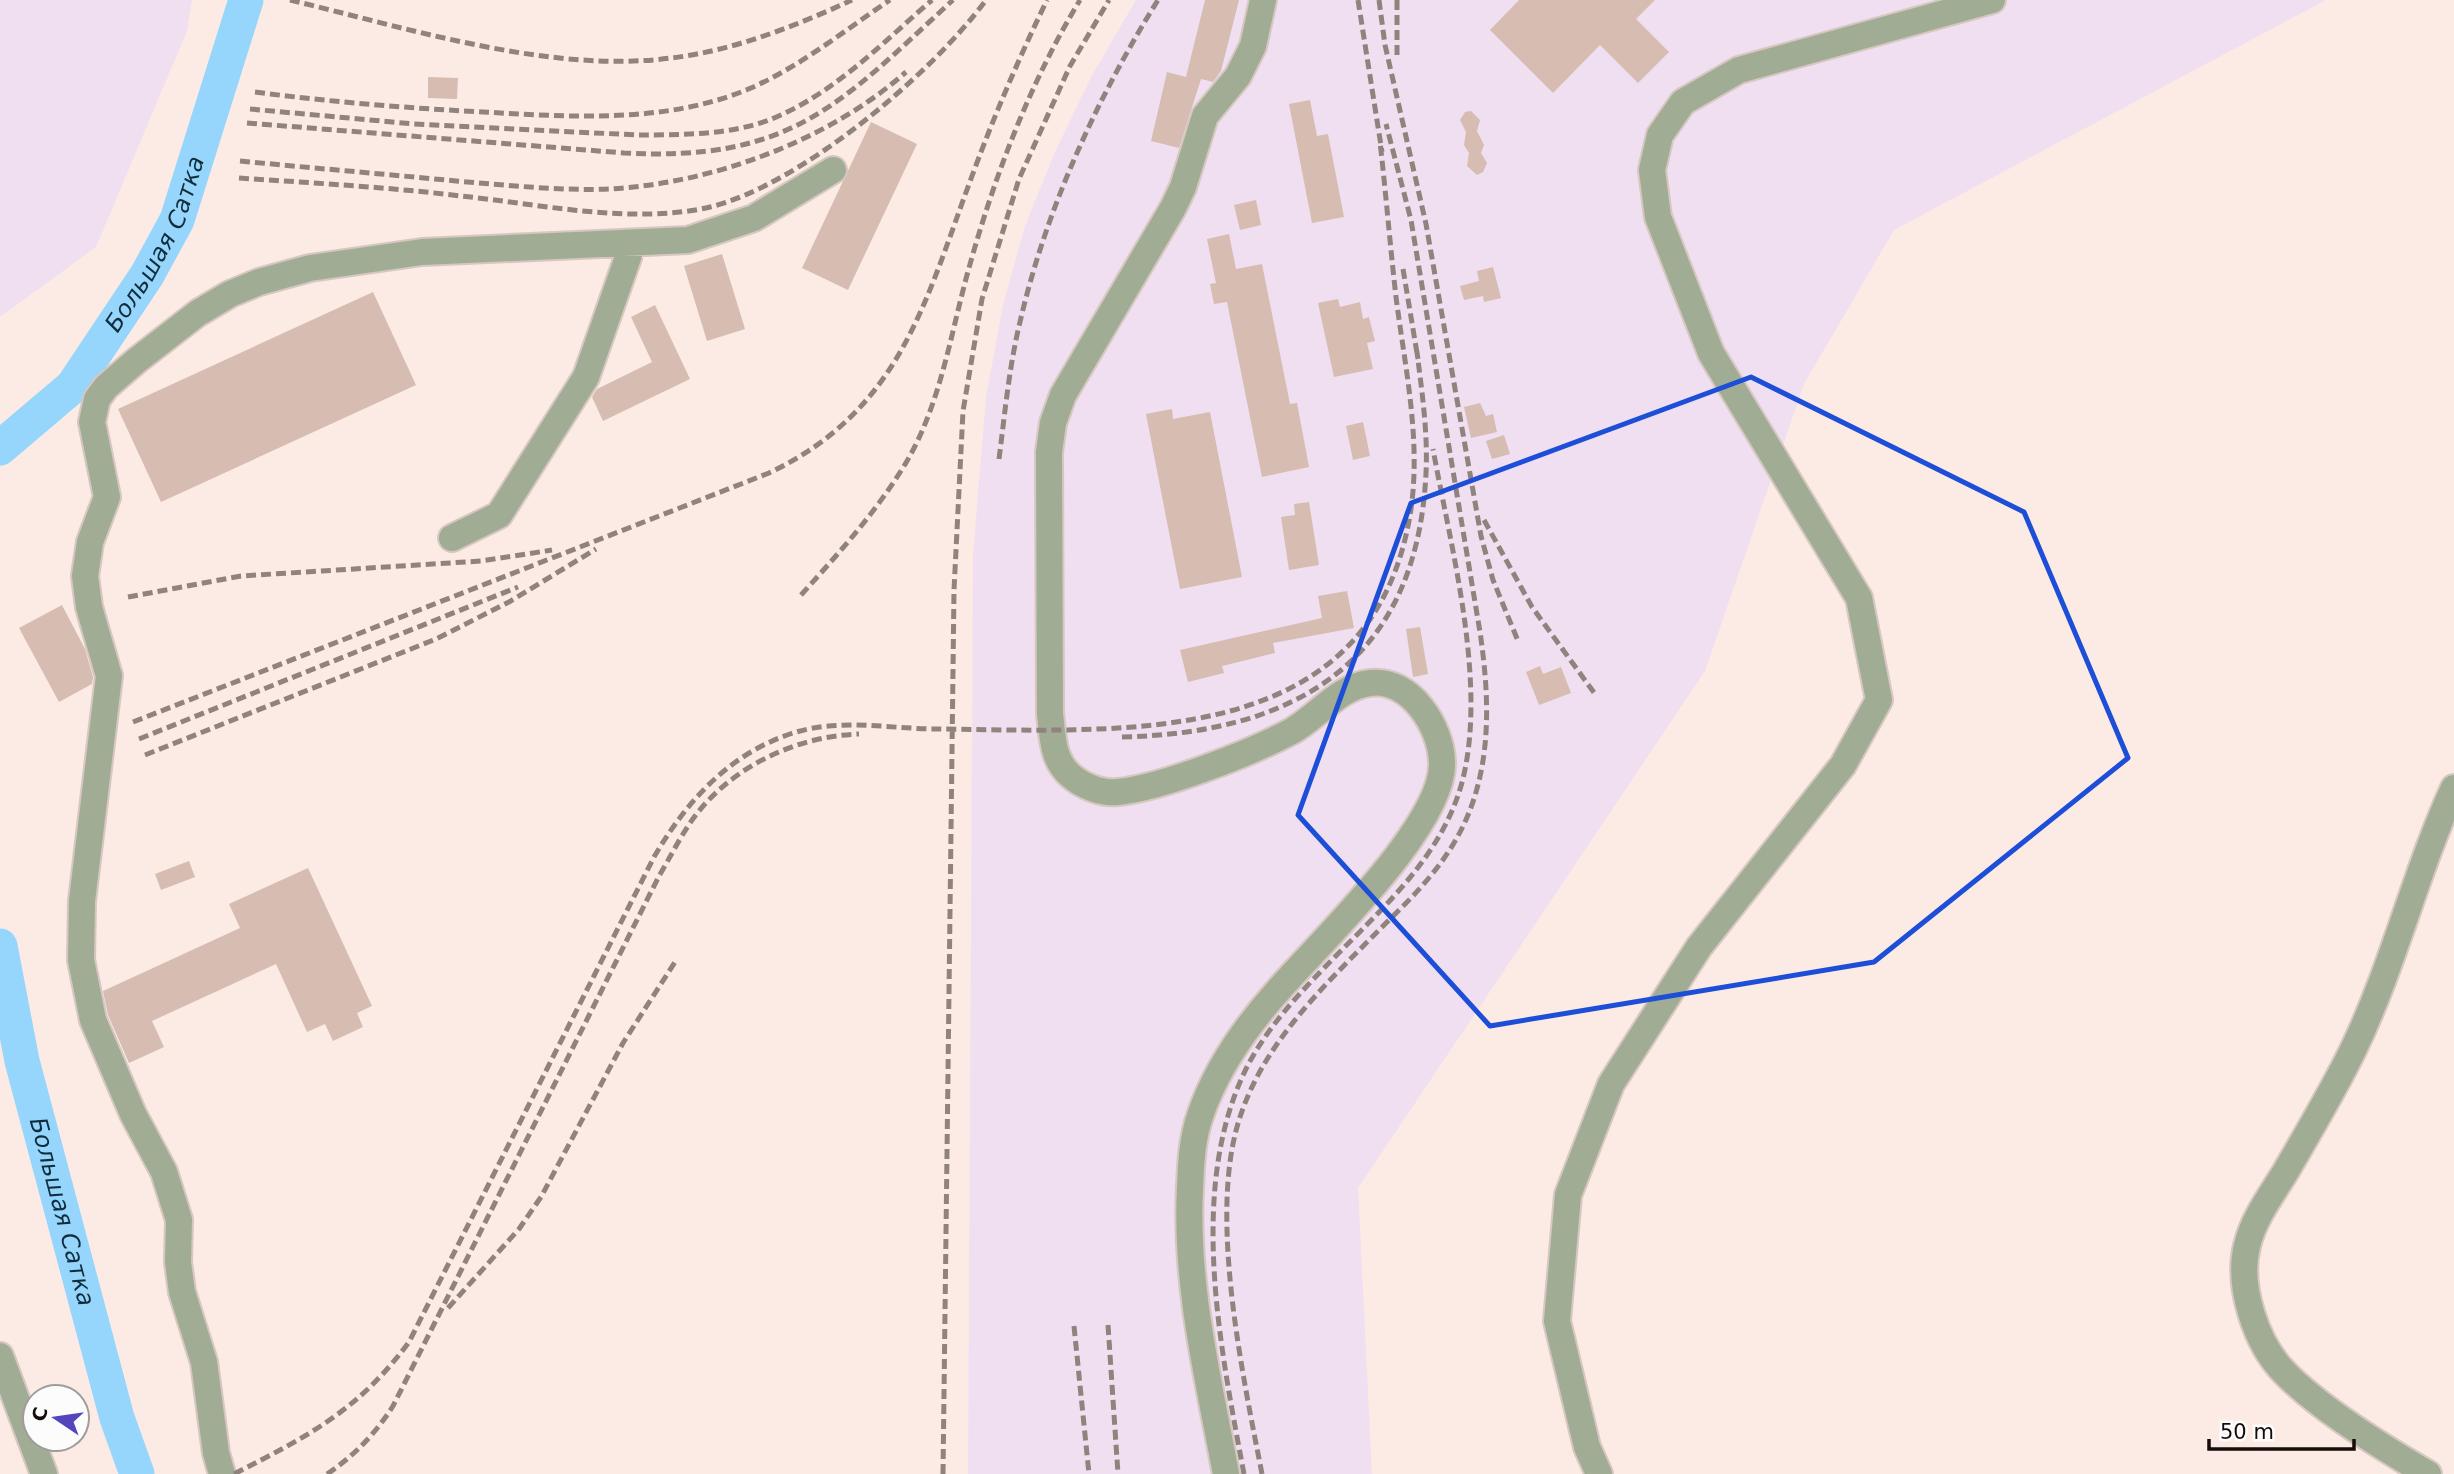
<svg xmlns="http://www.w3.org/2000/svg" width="2454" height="1474" font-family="'DejaVu Sans',sans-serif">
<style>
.industrial{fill:#efdff1}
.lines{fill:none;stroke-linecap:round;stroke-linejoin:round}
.river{stroke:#96d6fc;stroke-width:35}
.building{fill:#d6bcb1}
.minor-casing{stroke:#d7c7c1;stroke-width:30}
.minor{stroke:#a0ad94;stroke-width:26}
.rail{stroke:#90837e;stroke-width:5;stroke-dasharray:10 5;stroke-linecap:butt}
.marked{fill:none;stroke:#1d4ed8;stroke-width:5;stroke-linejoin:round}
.labels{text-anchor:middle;stroke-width:5;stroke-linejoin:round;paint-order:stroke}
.water-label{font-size:24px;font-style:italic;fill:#102d3d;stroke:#fcfcfc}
</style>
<rect width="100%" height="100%" fill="#fcebe4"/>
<path class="industrial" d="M 0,0 L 192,0 L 187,31 L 96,247 L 0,317 Z
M 1136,0 L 2326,0 L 1894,230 L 1804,384 L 1705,671 L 1358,1188 L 1372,1474 L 968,1474 L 973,555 L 986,397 L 1003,305 L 1025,226 L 1054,154 L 1091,77 Z"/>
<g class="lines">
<g class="river">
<path id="s1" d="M 0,448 L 73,386 L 147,275 L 177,220 L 246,0"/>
<path id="s2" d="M 0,946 L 22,1061 L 117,1418 L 137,1474"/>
</g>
</g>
<path class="building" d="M 1205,0 L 1239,0 L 1221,71 L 1213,82 L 1201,79 L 1179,148 L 1151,141 L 1167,72 L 1186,77 Z
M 1519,0 L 1655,0 L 1636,19 L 1669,52 L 1638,83 L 1600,45 L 1553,93 L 1490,30 Z
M 428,77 L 458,78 L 457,99 L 428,98 Z
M 1310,100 L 1317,136 L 1328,134 L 1344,217 L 1312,223 L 1289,104 Z
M 1471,111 L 1480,120 L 1477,131 L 1484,145 L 1481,153 L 1487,163 L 1483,172 L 1477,175 L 1467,166 L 1469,153 L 1464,145 L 1466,132 L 1460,120 L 1465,112 Z
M 871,122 L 917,144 L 848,290 L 802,268 Z
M 1256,200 L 1261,225 L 1240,230 L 1234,205 Z
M 1229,234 L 1236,269 L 1262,264 L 1290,404 L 1297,403 L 1309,467 L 1262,477 L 1227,302 L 1214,304 L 1210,284 L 1216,283 L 1207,239 Z
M 722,254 L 745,329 L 707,341 L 684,266 Z
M 1493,267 L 1501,298 L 1484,302 L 1483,296 L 1464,300 L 1460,286 L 1479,281 L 1477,271 Z
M 373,292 L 416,385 L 161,502 L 118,409 Z
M 1338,299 L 1340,307 L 1360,302 L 1363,319 L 1369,317 L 1375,341 L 1367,343 L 1373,369 L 1334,377 L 1318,303 Z
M 655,305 L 690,379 L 603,421 L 592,397 L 597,389 L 652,362 L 631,317 Z
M 1480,403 L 1486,416 L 1493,414 L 1497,432 L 1471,438 L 1464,407 Z
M 1172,409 L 1173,419 L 1210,412 L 1242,577 L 1180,589 L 1146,414 Z
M 1363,422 L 1370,456 L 1353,460 L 1346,426 Z
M 1504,435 L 1510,454 L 1492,459 L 1486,441 Z
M 1309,502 L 1319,565 L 1289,570 L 1281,517 L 1295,515 L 1294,504 Z
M 1347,591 L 1354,628 L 1273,643 L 1275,653 L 1222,666 L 1224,673 L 1188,682 L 1180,650 L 1322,618 L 1318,596 Z
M 62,605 L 85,649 L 93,677 L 92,684 L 59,702 L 19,628 Z
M 1420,627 L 1428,674 L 1413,677 L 1406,629 Z
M 1540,666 L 1543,674 L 1561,667 L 1571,693 L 1539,705 L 1526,672 Z
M 189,861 L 195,877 L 161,890 L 155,874 Z
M 308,868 L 372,1006 L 357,1013 L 363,1027 L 333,1041 L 325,1024 L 307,1032 L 276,964 L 152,1021 L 164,1047 L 129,1063 L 108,1015 L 103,991 L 240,928 L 229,904 Z"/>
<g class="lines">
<g class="minor-casing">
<path id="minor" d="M 452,538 L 499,515 L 586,377 L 633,243
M 0,1356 L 44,1474
M 222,1474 L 216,1453 L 204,1362 L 182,1292 L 178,1262 L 179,1220 L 164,1172 L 133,1114 L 93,1020 L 81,960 L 82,901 L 109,676 L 89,607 L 85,576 L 90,542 L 107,497 L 92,422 L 97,399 L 106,387 L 136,361 L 198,313 L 230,294 L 259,282 L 310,268 L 422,252 L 688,240 L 754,218 L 833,170
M 1226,1474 C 1208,1377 1185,1286 1190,1187 C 1191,1164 1192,1139 1200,1116 C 1215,1071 1245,1028 1276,993 C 1318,944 1445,825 1442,762 C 1441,726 1410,678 1370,683 C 1340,686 1317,717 1292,731 C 1253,752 1161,788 1118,792 C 1102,794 1082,786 1070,775 C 1052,759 1053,737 1050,714 L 1049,452 L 1053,423 L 1063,395 L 1173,208 L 1183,187 L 1205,116 L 1238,76 L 1253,46 L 1263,0
M 1599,1474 L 1587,1447 L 1557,1321 L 1568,1195 L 1611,1084 L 1699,947 L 1843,765 L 1879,700 L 1859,598 L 1711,353 L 1658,217 L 1652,170 L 1660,135 L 1683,102 L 1739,70 L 1992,0
M 2428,1474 C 2385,1449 2319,1408 2285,1373 C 2256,1344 2237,1286 2247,1246 C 2253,1219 2272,1194 2286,1171 C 2309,1131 2333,1091 2353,1050 C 2394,965 2415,873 2454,788"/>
</g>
<use href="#minor" class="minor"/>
<path class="rail" d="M 290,0 C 407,28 551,74 671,58 C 732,51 796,26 852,0
M 1358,0 L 1382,152
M 1379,0 L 1385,45 L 1426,224 L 1481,536 L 1493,580 L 1518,641
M 1397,0 L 1397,60
M 255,92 C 331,102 406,108 483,112 C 572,117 667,124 751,88 C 801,66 845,30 890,0
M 250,109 L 414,124 L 637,135 C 680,135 729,135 769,120 C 833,95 881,44 932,0
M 247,123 L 624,153 C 791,162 839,105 953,0
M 240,161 C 312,168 384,174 456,181 C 507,185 558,191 610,189 C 713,183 828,141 906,72
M 239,178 C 313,183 387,187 461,196 C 538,204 634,225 710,207 C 800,185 931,75 986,0
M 1403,269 L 1418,359
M 999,459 C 1005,413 1009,367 1020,322 C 1046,209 1097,98 1158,0
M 1484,520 L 1532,607 L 1595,694
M 801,595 C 839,553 878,510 907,461 C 940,404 950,338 967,275 C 993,180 1029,84 1080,0
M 128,597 L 241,576 L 481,561 L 552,550
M 133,722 L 769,473 C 901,410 925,302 972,176 C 994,116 1019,58 1047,0
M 1122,737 C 1297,733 1417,661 1426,473 C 1428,433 1422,392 1417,352
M 139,739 L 518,587
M 145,755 L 436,639 L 509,602 L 596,549
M 448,1308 L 519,1229 L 541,1197 L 623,1043 L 675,962
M 1108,1325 L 1118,1474
M 1074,1326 L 1089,1474
M 234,1474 C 308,1436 358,1411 409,1342 L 654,857 C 686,802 728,755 790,734 C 837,718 884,728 932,729 C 1119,730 1374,755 1411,509 C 1421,438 1405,368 1396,297 C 1390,245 1386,194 1380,142
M 327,1474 C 354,1456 376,1433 393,1406 L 659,876 C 671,856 681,835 695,816 C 733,766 797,736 859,734
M 943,1474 L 954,590 L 963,411 L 982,299 L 1019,179 L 1070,66 L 1109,0
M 1244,1474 C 1220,1346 1186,1184 1249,1063 C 1269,1026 1297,996 1325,967 C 1378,912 1439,861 1461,786 C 1489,687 1451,549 1433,449
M 1262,1474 C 1243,1376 1210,1224 1237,1127 C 1260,1044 1326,984 1385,924 C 1418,892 1450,859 1468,815 C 1492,757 1489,693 1480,632 L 1411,220 L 1386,124"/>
</g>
<path class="marked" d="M 1751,377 L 2024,512 L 2128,758 L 1874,962 L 1490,1026 L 1298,815 L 1411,503 Z"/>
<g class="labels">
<g class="water-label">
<text dy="8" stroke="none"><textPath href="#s1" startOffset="261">Большая Сатка</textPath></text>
<text dy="8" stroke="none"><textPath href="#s2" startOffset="273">Большая Сатка</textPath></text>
</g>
</g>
<g transform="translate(56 1418) rotate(283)"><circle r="33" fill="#fcfcfc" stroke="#a09c9b" stroke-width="2"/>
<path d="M0-5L12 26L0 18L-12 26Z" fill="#5345bc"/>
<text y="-10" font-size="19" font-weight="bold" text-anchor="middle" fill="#160d0a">С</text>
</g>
<path d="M2209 1439v10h145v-10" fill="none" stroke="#160d0a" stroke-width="3.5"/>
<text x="2220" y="1439" font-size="21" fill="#160d0a" stroke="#fcfcfc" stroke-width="5" paint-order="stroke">50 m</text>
</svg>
